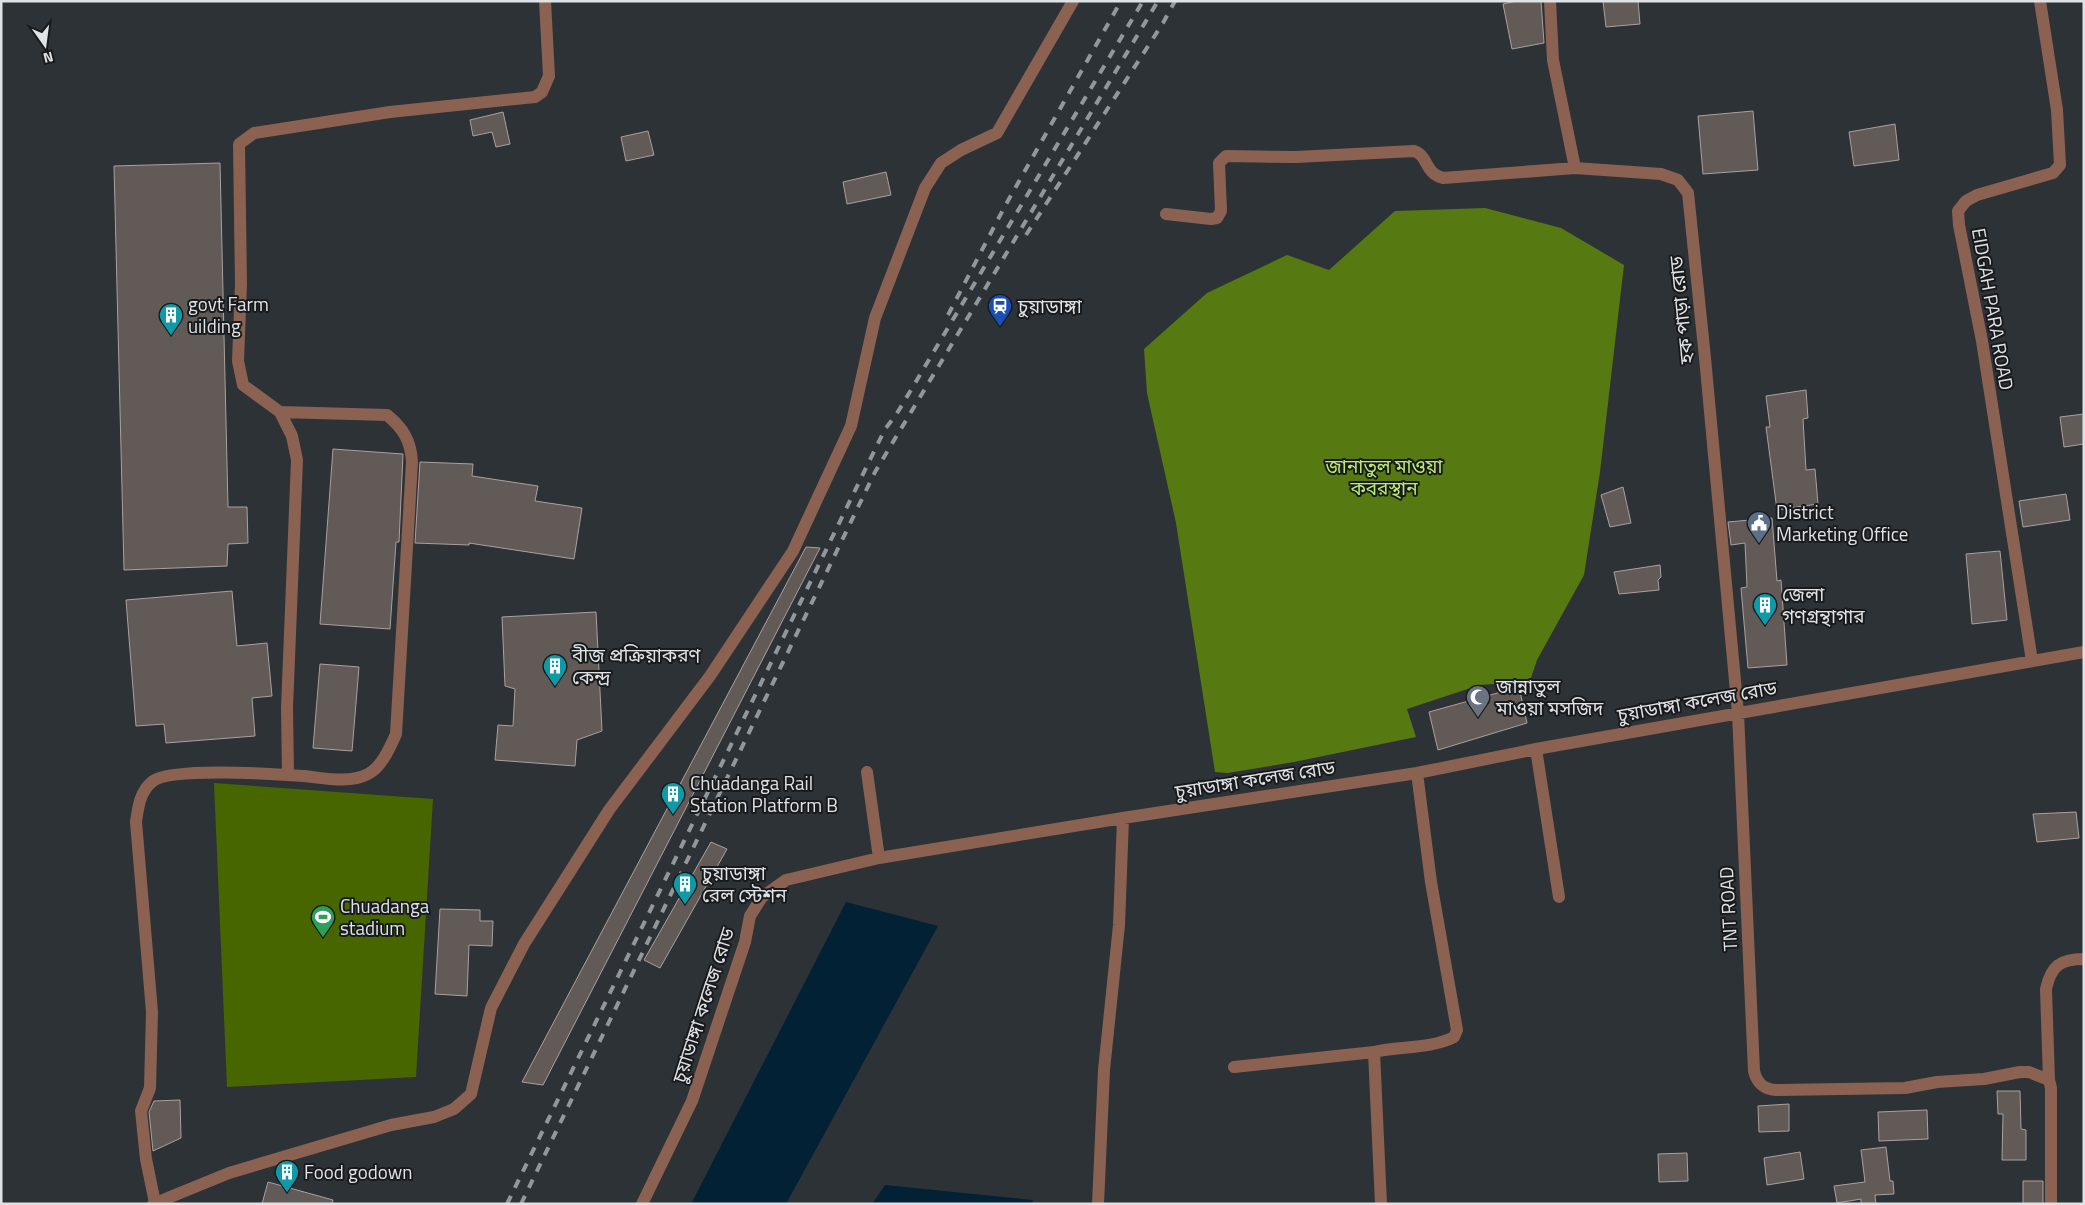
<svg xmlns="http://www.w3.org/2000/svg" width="2085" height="1205" font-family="'Titillium Web','Noto Sans Bengali',sans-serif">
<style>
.green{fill:#476600}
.forest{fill:#567912}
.water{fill:#022134}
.building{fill:#625a57;stroke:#aaa19d}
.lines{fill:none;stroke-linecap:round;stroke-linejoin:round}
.minor{stroke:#8b6252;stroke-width:12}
.rail{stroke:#93979b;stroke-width:4;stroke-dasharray:9 9;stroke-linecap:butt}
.labels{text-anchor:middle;stroke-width:4;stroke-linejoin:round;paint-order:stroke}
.poi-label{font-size:19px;fill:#e0e3e6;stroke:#181a1c;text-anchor:start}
.street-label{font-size:19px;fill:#e0e3e6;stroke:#181a1c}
.park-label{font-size:19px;fill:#bbed73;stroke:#181a1c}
</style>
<rect width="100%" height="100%" fill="#2d3237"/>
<path class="green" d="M 214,783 L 433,799 L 416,1077 L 227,1087 Z"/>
<path class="forest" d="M 1485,208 L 1561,228 L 1624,265 L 1600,472 L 1584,575 L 1537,660 L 1530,681 L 1480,685 L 1407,709 L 1416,737 L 1294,762 L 1228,773 L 1215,772 L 1176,523 L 1147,393 L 1144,349 L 1207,293 L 1287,255 L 1329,270 L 1395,211 Z"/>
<path class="water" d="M 846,902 L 938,926 L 786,1204 L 691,1204 Z
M 885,1185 L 1033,1200 L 1032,1204 L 872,1204 Z"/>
<path class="building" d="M 1516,1 L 1541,1 L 1544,43 L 1512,49 L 1503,4 Z
M 1603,1 L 1638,1 L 1640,24 L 1606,27 Z
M 1753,111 L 1758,170 L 1703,174 L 1698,116 Z
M 503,112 L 510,144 L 496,147 L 492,132 L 473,136 L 470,120 Z
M 1895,124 L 1899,160 L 1854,166 L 1849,132 Z
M 648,131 L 654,155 L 626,161 L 621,137 Z
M 220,163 L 228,507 L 247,507 L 248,543 L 228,544 L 227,566 L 124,570 L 114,166 Z
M 886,172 L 891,195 L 847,204 L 843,182 Z
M 1806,390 L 1808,418 L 1803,419 L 1806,470 L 1815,469 L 1818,504 L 1777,510 L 1766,427 L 1770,427 L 1766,396 Z
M 2084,414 L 2084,444 L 2064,447 L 2060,417 Z
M 333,449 L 403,454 L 399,542 L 396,542 L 390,629 L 320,624 Z
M 420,462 L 473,464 L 472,476 L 538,486 L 535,501 L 582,508 L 574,559 L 469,543 L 469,545 L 415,543 Z
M 1623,487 L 1631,523 L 1610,527 L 1601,495 Z
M 2066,494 L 2070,520 L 2023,527 L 2019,501 Z
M 1772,518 L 1777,581 L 1781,580 L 1787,665 L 1748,668 L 1741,588 L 1747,587 L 1745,543 L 1731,545 L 1728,522 Z
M 806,547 L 820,548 L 543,1085 L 522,1082 Z
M 2000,551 L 2007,620 L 1972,624 L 1966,554 Z
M 1660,565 L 1661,577 L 1658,580 L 1659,590 L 1619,594 L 1614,572 Z
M 232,591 L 237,646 L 267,643 L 272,696 L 252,698 L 255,736 L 166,743 L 164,724 L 136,726 L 126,600 Z
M 596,612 L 602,731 L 577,740 L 575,766 L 495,760 L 498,725 L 513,726 L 515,689 L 505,686 L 502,617 Z
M 320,664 L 359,667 L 352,751 L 313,748 Z
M 1519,687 L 1527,723 L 1438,750 L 1429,712 Z
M 2076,812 L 2079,838 L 2037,842 L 2033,814 Z
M 711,842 L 727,849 L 660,968 L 644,960 Z
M 440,909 L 480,910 L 480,921 L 493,921 L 492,946 L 469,945 L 467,996 L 435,994 Z
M 1997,1091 L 2020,1091 L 2021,1129 L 2026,1130 L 2026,1160 L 2002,1160 L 2003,1114 L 1998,1114 Z
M 180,1100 L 181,1138 L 153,1151 L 149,1112 L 154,1101 Z
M 1789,1104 L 1789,1131 L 1759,1132 L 1758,1106 Z
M 1927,1110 L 1928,1139 L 1879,1141 L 1878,1112 Z
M 1886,1147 L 1890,1181 L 1893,1181 L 1894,1194 L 1875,1195 L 1876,1204 L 1861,1204 L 1861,1199 L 1837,1203 L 1834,1186 L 1865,1182 L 1861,1150 Z
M 1800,1152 L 1804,1179 L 1767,1185 L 1764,1158 Z
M 1687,1153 L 1688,1181 L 1659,1182 L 1658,1154 Z
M 2023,1181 L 2043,1181 L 2043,1204 L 2023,1204 Z
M 268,1182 L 333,1200 L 332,1204 L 262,1204 Z"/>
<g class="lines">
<path class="minor" d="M 1550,1 L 1553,60 L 1575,168 L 1661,174 L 1678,180 L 1688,193 L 1705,358 L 1738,713 L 1754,1071 C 1757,1083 1763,1089 1776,1090 L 1905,1088 L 1937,1082 L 1984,1079 L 2020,1072 L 2029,1072 L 2049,1080 L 2051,1088 L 2051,1204
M 1166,214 L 1211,219 L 1217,218 L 1221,211 L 1219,163 L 1226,156 L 1296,157 L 1414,151 C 1429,156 1424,173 1443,178 L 1575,168
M 280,412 L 243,385 L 238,361 L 241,284 L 239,144 L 254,133 L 390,112 L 535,97 L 542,92 L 549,76 L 545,1
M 2032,661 L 1982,341 L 1959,225 L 1958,211 L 1966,201 L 1977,195 L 2053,173 L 2060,165 L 2057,110 L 2040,1
M 1536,749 L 1559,897
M 867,772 L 879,858
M 1374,1052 L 1381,1204
M 1234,1067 L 1374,1052 C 1399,1046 1431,1049 1454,1037 L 1457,1030 L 1431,882 L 1417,773
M 2049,1080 L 2046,989 C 2051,966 2060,959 2084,959
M 155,1203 L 146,1159 L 141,1111 L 150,1088 L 152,1012 L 136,822 C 138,807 140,791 153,781 C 172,767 276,774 304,776 C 324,778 349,784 368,774 C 382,767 390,747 396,734 L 412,462 C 411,441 403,428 387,415 L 280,412 L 292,436 L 297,460 L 287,708 L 288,775
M 153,1204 L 229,1173 L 391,1125 L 434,1117 L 454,1109 L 471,1094 L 491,1008 L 524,944 L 609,810 L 710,676 L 793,551 L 851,426 L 875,318 L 925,188 L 941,163 L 961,150 L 997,133 L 1073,1
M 642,1204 L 692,1101 L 745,942 L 750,916 L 762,897 L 786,880 L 879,858 L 1123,818 L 1417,773 L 1536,749 L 2084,652
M 1098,1204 L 1104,1070 L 1119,925 L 1123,818"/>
<path class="rail" d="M 1026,235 L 1163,23 L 1175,1
M 948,315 L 1005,206 L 1121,1
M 507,1204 L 885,429 L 896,415 L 1143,1
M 521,1204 L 875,472 L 1158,1"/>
</g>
<defs>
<g id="station-pin" transform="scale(1.25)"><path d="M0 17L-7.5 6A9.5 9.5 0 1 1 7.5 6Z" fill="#1a4fb4" stroke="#181a1c"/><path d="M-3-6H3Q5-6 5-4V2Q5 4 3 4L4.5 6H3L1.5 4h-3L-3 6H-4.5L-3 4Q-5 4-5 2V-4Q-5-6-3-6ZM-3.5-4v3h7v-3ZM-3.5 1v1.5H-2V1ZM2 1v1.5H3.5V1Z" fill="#fff"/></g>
<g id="building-pin" transform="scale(1.25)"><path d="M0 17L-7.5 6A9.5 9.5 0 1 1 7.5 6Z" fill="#0f9aa8" stroke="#181a1c"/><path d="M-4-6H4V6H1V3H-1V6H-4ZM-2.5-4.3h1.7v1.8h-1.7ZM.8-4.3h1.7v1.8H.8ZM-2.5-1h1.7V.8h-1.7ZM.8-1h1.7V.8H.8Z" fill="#fff"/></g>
<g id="civic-pin" transform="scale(1.25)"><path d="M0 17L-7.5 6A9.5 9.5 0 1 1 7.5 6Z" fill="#5c6f8a" stroke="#181a1c"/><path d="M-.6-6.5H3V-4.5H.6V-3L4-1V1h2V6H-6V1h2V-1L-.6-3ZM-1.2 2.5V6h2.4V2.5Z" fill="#fff"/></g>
<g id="mosque-pin" transform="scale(1.25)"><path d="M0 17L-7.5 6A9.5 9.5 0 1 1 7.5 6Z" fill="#6b7280" stroke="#181a1c"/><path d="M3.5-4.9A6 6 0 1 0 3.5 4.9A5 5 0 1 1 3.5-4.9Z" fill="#fff"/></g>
<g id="stadium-pin" transform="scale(1.25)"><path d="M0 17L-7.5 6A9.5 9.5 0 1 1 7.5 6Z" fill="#2e9e5b" stroke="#181a1c"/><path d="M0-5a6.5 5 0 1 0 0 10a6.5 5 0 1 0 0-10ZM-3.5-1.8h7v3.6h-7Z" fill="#fff"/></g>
</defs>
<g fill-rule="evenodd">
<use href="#station-pin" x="1000" y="306"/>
<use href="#building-pin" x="171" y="315"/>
<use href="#civic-pin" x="1759" y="523"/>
<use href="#building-pin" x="1765" y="605"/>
<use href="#building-pin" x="555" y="666"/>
<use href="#mosque-pin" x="1478" y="697"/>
<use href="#building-pin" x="673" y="794"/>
<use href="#building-pin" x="685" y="884"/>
<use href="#stadium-pin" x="323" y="917"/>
<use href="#building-pin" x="287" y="1172"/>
</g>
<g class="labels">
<g class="poi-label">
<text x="188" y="311">govt Farm<tspan x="188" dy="22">uilding</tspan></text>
<text x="1018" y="313">চুয়াডাঙ্গা</text>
<text x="1776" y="519">District<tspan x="1776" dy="22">Marketing Office</tspan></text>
<text x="1782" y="601">জেলা<tspan x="1782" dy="22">গণগ্রন্থাগার</tspan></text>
<text x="572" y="662">বীজ প্রক্রিয়াকরণ<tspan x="572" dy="22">কেন্দ্র</tspan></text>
<text x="1496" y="693">জান্নাতুল<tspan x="1496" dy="22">মাওয়া মসজিদ</tspan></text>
<text x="690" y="790">Chuadanga Rail<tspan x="690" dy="22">Station Platform B</tspan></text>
<text x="702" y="880">চুয়াডাঙ্গা<tspan x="702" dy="22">রেল স্টেশন</tspan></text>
<text x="340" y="913">Chuadanga<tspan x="340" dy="22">stadium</tspan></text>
<text x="304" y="1179">Food godown</text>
</g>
<g class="street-label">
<text transform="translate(1993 309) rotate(80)" y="7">EIDGAH PARA ROAD</text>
<text transform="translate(1681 310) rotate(-96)" y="7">হক পাড়া রোড</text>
<text transform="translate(1697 701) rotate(-10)" y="7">চুয়াডাঙ্গা কলেজ রোড</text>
<text transform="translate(1255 779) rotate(-9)" y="7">চুয়াডাঙ্গা কলেজ রোড</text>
<text transform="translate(1728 909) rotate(-93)" y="7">TNT ROAD</text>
<text transform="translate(703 1005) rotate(-72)" y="7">চুয়াডাঙ্গা কলেজ রোড</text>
</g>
<g class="park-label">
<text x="1384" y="473">জানাতুল মাওয়া<tspan x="1384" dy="22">কবরস্থান</tspan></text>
</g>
</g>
<rect width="2085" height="1205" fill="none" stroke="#e0e3e6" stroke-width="5"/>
<g transform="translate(45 45) rotate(166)" stroke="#181a1c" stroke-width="4" paint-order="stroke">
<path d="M0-4L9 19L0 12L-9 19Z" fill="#e0e3e6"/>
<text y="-8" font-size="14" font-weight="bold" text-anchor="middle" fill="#e0e3e6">N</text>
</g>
</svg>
